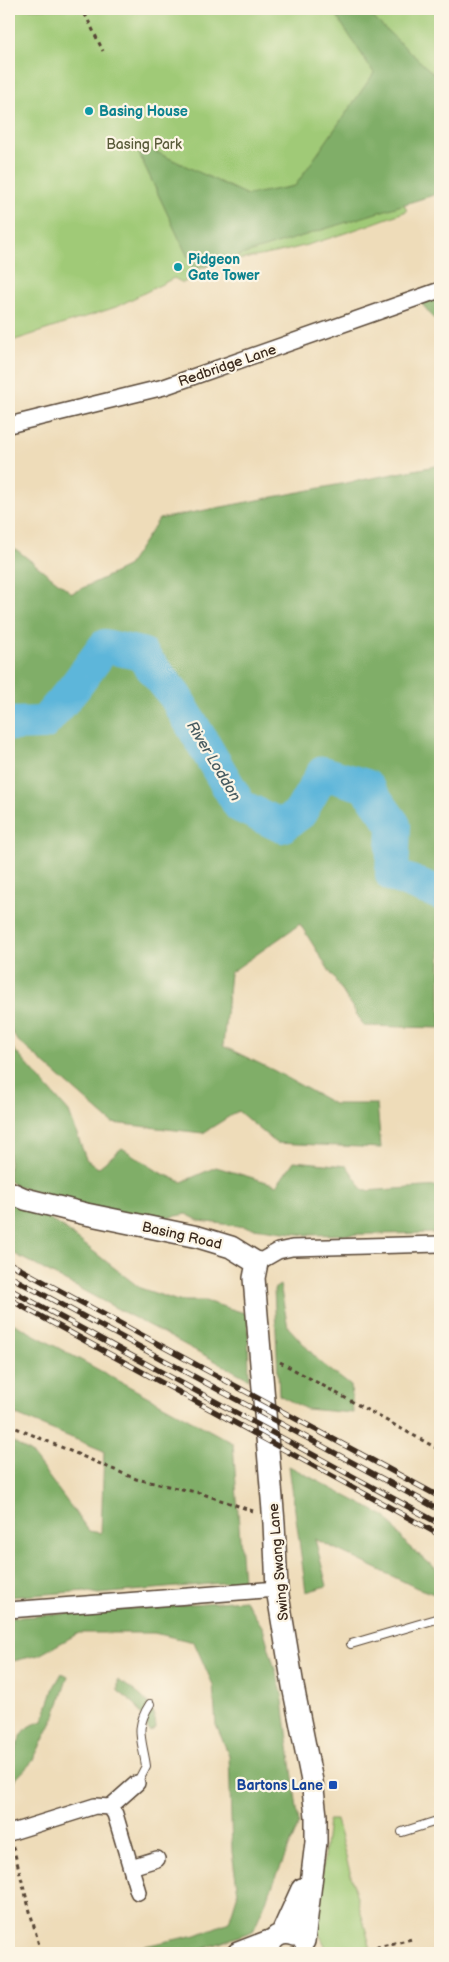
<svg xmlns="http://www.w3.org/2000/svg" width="449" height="1962" font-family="'Balsamiq Sans',sans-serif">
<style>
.green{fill:#a0ca77;stroke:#6e7a4a}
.forest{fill:#80ae68;stroke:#5e6c43}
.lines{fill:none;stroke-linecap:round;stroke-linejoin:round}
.river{stroke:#5db6da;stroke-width:34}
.lane-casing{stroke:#564535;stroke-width:10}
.street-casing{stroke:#564535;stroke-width:18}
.secondary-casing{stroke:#564535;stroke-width:24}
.path{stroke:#564535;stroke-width:3;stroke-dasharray:4 4;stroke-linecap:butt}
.lane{stroke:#fff;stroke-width:8}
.street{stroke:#fff;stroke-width:15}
.secondary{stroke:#fff;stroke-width:21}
.rail-casing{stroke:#3b2a1e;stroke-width:5.5}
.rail{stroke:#fcf5e5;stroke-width:4;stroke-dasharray:11;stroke-linecap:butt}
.culture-dot{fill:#0f9aa8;stroke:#fcf5e5;stroke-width:2}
.transit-dot{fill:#1a4fb4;stroke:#fcf5e5;stroke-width:2}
.labels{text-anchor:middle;stroke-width:4.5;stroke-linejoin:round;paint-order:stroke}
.culture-label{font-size:14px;font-weight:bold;fill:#0d838f;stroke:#fcf5e5;text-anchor:start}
.park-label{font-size:14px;fill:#595a39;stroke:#fcf5e5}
.street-label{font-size:14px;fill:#3b2a1e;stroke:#fcf5e5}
.transit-label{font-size:14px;font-weight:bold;fill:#164399;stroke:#fcf5e5;text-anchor:end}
.water-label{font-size:15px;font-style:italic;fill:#475b60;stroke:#fcf5e5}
</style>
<rect width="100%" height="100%" fill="#fcf5e5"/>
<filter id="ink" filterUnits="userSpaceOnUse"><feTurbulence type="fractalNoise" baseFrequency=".02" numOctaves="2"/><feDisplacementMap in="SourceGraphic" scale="10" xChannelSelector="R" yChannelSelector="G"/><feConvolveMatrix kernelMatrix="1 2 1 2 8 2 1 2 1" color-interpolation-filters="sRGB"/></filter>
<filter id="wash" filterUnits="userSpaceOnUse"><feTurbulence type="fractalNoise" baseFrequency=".0096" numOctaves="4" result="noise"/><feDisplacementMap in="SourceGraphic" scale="20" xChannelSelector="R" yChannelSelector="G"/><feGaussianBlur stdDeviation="1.12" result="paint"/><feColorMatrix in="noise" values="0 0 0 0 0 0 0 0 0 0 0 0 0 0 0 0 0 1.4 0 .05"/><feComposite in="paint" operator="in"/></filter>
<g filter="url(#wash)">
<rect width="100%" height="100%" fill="#eedcb9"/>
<path class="green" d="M 9,9 L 358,9 L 385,29 L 364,9 L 440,9 L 440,143 L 395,183 L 407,211 C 368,225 329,240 288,250 C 257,258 225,260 195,270 L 191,278 L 183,283 L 174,278 L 116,307 L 9,342 Z
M 328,1820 L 336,1820 L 372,1953 L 329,1953 L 316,1928 Z"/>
<path class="forest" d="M 332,9 L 364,9 L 440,80 L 440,193 L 194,270 L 133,141 L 247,195 L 295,186 L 374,73 Z
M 440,291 L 440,326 L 417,298 Z
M 440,465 L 440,1028 L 364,1026 L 300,924 L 230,973 L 223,1046 L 275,1071 L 334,1104 L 377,1104 L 381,1148 L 276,1143 L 238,1111 L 203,1133 L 112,1123 L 16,1039 L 9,1027 L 9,548 L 13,547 L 72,593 L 127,567 L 159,519 Z
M 9,1044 L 69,1112 L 86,1159 L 98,1168 L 122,1148 L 159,1172 L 182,1182 L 216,1167 L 277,1185 L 294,1161 L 347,1166 L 364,1191 L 440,1186 L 440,1233 L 307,1235 L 200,1221 L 186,1214 L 157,1220 L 86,1209 L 13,1184 L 9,1181 Z
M 9,1195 L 61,1226 L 140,1288 L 178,1301 L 205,1301 L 248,1314 L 249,1379 L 9,1251 Z
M 280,1285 L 288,1327 L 320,1362 L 351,1386 L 353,1413 L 306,1409 L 279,1395 L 274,1289 Z
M 9,1321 L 233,1443 L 243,1581 L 99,1594 L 85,1591 L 9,1597 L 9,1440 L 31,1453 L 89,1531 L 101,1533 L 104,1451 L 9,1412 Z
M 289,1466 L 386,1517 L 407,1545 L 440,1572 L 440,1596 L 417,1588 L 315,1539 L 327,1586 L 306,1592 Z
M 245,1600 L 263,1628 L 282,1693 L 299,1824 L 253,1931 L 206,1948 L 182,1953 L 112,1953 L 196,1935 L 229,1922 L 238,1893 L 232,1852 L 229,1755 L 216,1725 L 213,1685 L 194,1642 L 154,1633 L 79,1633 L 39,1655 L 9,1662 L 9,1618 Z
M 62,1673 L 68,1676 L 55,1716 L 32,1762 L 12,1783 C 10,1766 15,1740 28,1727 C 32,1724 39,1723 43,1721 L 54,1687 Z
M 118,1680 C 138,1693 155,1703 156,1728 L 150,1732 L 136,1705 L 118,1691 Z"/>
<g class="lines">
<path class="river" d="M 9,724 L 44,723 L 74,688 L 105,646 L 141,654 L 175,696 L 240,806 L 282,826 L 300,813 L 323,773 L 366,786 L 394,825 L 392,875 L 440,893"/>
</g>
</g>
<g filter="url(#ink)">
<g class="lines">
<g class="lane-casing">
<path id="lane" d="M 351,1644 L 440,1618
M 137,1783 L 146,1766 C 142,1738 134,1729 150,1704
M 402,1832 L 440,1820"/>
</g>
<g class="street-casing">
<path id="street" d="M 9,425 L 164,387 L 440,290
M 257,1263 L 278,1251 L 292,1248 L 440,1244
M 9,1610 L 277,1589
M 110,1807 L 137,1783
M 9,1833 L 95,1806 L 110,1807 L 115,1814 L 138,1892
M 131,1867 L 157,1859"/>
</g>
<g class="secondary-casing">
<path id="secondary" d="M 9,1192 L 25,1199 L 86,1214 L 198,1237 L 231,1247 L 257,1263 L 254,1278 L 274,1523 L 277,1589 L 293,1686 L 312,1781 L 316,1816 L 316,1842 L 304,1941
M 282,1933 L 302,1889
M 238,1953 L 272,1940
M 268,1953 C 269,1938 281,1930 295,1935"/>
</g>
<path class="path" d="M 78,9 L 86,16 L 103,51
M 280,1362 L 440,1450
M 9,1425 L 136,1479 L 200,1493 L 253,1511
M 13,1847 L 41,1953
M 361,1953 L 373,1948 L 412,1939"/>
<use href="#lane" class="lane"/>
<use href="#street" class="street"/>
<use href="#secondary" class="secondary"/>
<g class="rail-casing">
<path id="rail" d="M 9,1263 L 440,1497
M 9,1276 L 440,1510
M 9,1289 L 440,1524
M 9,1299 L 440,1535"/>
</g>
<use href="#rail" class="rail"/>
</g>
</g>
<g class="culture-dot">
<circle cx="89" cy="111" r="5"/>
<circle cx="178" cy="267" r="5"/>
</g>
<rect class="transit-dot" x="328" y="1780" width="10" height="10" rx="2.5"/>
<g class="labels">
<g class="culture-label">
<text x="99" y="116">Basing House</text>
<text x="188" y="264">Pidgeon<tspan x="188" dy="16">Gate Tower</tspan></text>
</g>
<g class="park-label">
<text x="144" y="149">Basing Park</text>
</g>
<g class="street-label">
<text transform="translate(227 365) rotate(-19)" y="5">Redbridge Lane</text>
<text transform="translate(182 1235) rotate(13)" y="5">Basing Road</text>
<text transform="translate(278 1562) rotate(-95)" y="5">Swing Swang Lane</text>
</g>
<g class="transit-label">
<text x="323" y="1790">Bartons Lane</text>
</g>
<g class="water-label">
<text transform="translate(214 761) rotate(59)" y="5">River Loddon</text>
</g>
</g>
<rect width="449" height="1962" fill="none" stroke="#fcf5e5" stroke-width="30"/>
</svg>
